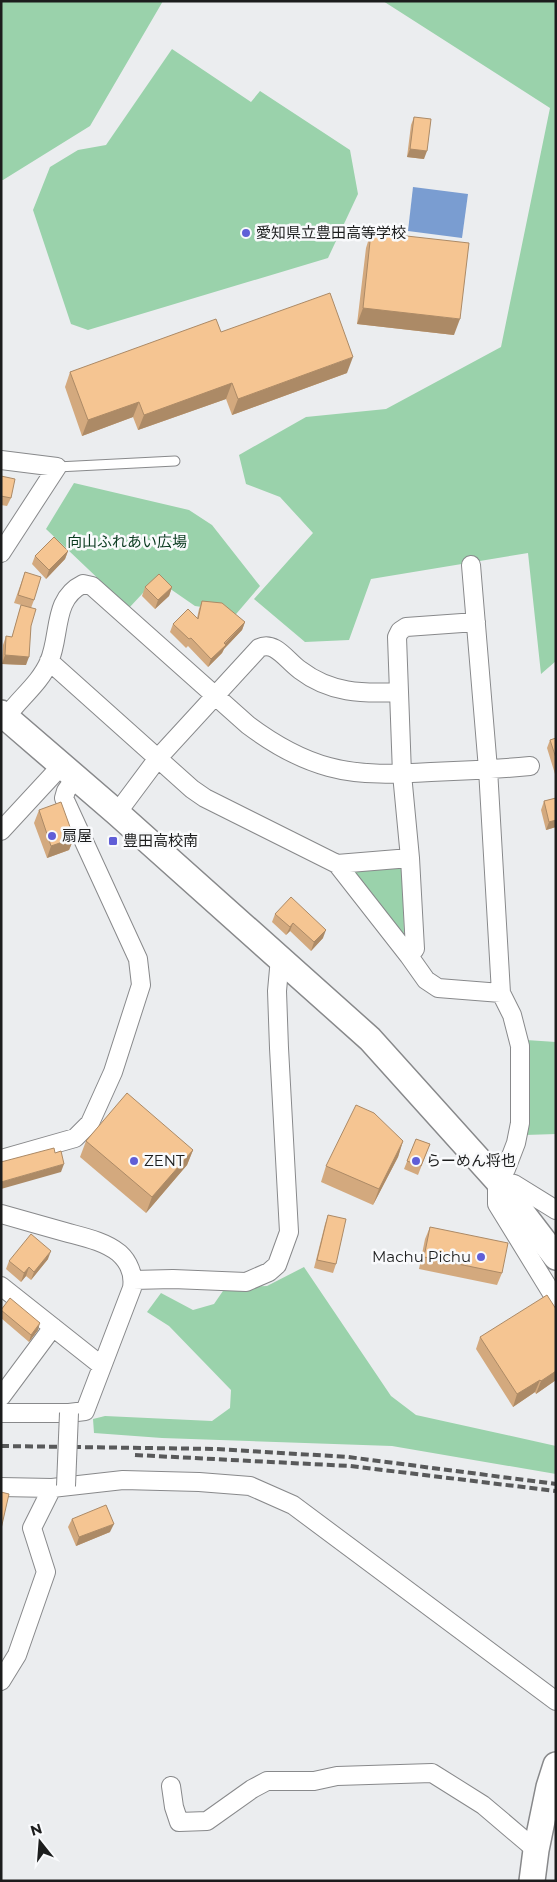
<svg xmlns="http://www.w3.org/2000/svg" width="557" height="1882" font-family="Montserrat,'Noto Sans JP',sans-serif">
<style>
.green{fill:#9ad2ab}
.water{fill:#7a9dd1}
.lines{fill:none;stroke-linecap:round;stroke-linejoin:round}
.lane-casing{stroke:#88898b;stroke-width:11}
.street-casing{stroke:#88898b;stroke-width:20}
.secondary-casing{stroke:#88898b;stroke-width:28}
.lane{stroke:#fff;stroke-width:9}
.street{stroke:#fff;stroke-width:18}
.secondary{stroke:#fff;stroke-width:25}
.rail{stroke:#58595a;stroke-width:4;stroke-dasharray:8 4;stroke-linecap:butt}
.street-bridge-casing{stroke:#88898b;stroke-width:20;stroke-linecap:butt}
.street-bridge{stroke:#fff;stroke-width:18}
.wall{fill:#d3a97e}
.shaded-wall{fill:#ac8a66}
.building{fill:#f5c592;stroke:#ac8a66}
.poi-dot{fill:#605ed7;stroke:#f9fafc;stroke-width:2}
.labels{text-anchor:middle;stroke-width:5;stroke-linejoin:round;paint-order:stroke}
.poi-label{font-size:15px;fill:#1c1d1d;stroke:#f9fafc;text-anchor:start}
.park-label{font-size:15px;fill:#093a1f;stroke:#f9fafc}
</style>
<rect width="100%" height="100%" fill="#ebedef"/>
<path class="green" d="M 1,1 L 163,1 L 90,126 L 3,180 L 1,180 Z
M 383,1 L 556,1 L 556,661 L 541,674 L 528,553 L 371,579 L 349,640 L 305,642 L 254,599 L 313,533 L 280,497 L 246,484 L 239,455 L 306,417 L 386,409 L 501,347 L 550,108 Z
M 172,49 L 251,102 L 260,91 L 350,150 L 358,194 L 328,258 L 88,330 L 71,324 L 33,210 L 50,167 L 78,150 L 106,145 Z
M 74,483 L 189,510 L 212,525 L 260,586 L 231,620 L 222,610 L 195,606 L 156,579 L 129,608 L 46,529 Z
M 403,866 L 404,935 L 349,871 Z
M 526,1040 L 556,1042 L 556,1134 L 525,1135 Z
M 304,1267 L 391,1396 L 416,1415 L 556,1446 L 556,1474 L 392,1446 L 162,1438 L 94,1433 L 93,1419 L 105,1416 L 212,1421 L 230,1408 L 231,1390 L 169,1326 L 147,1312 L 161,1293 L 193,1310 L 214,1304 L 225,1288 L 267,1286 Z"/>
<path class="water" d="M 413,187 L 468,194 L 462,238 L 408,231 Z"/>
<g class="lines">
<g class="lane-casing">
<path id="lane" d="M 57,467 L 175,461"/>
</g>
<g class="street-casing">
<path id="street" d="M 1,460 L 57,467 L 1,553
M 471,565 L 488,769 L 501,993 L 512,1015 L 520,1046 L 520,1123 L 516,1143 L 506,1169 L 497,1180 L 497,1204 L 556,1300
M 476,622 L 406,627 L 400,631 L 397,637 L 402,774 L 410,858 L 415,949 L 409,956 L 426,980 L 438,988 L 501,993
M 49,661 L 192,789 L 205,798 L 337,864 L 410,858
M 1,719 L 7,716 C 20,698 40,683 49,662 C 61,635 52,599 83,584 L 92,586 L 248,725 C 272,743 299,759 329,767 C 362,776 397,774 431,772 C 464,771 497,769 530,766
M 117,813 L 158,758 L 259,648 C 275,640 287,661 300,670 C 330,693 362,694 399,692
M 1,831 L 62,765
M 337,864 L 409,956
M 1,1159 L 75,1138 L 90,1123 L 113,1072 L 141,985 L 138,959 L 64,798 L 66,791 L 75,778
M 497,1180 L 514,1184 L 556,1210
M 1,1214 C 22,1220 44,1226 65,1232 C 83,1237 104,1241 119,1253 C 129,1262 134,1275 132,1288 L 85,1411 L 69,1413 L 1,1413
M 133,1280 L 173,1279 L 246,1282 L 269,1272 L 277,1265 L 289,1232 L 279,1048 L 277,991 L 280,958
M 1,1286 L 102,1366
M 1,1397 L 53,1327
M 1,1487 L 52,1488 L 123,1480 L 199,1482 L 250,1486 L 293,1505 L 556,1701
M 1,1681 L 17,1655 L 46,1572 L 32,1528 L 52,1488
M 171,1786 L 174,1807 L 179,1822 L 207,1821 L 252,1789 L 267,1781 L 314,1781 L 337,1776 L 432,1773 L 483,1805 L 536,1850"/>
</g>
<g class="secondary-casing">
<path id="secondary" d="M 1,713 L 117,813 L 370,1039 L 497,1180 L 556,1257
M 532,1881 L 536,1850 L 549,1787 L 556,1765"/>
</g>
<use href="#lane" class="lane"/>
<use href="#street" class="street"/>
<use href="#secondary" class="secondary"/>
<path class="rail" d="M 1,1446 L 216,1449 L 348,1457 L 556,1484
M 135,1455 L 350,1466 L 556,1491"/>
<g class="street-bridge-casing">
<path id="street-bridge" d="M 66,1486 L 69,1413"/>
</g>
<use href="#street-bridge" class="street-bridge"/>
</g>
<path class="wall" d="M 414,117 L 424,159 L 407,157 L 411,125 Z
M 371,232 L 454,335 L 357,324 L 366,248 Z
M 221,332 L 347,373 L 232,415 L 226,399 L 138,430 L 133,417 L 82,436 L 65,387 L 70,372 Z
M 1,476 L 11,498 L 7,506 L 1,505 Z
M 68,551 L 65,559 L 46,579 L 32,564 L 35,556 Z
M 25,572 L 34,600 L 31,608 L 31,626 L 26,665 L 2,664 L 3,645 L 6,636 L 12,637 L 21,605 L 14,603 Z
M 145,587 L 172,587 L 169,596 L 155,609 L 142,596 Z
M 202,601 L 245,622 L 242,630 L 224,649 L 222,653 L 208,667 L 188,646 L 186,648 L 170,632 L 173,624 L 197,618 L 199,609 Z
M 556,738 L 556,773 L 555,774 L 547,748 L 550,740 Z
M 556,798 L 556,827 L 546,830 L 541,810 L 544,801 Z
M 39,810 L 74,838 L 69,850 L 47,858 L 34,823 Z
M 275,914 L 323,938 L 311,951 L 290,931 L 286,935 L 272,922 Z
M 416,1139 L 430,1144 L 418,1175 L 404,1169 Z
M 86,1141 L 193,1150 L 187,1165 L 146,1213 L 80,1157 Z
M 403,1141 L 398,1157 L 373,1205 L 321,1182 L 326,1166 Z
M 328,1215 L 336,1264 L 333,1273 L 314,1268 L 325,1224 Z
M 430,1227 L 502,1273 L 497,1285 L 419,1269 L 425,1239 Z
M 48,1259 L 31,1280 L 26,1276 L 21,1282 L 6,1269 L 9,1261 Z
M 1,1309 L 38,1330 L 29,1342 L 1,1318 Z
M 556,1309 L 556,1380 L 536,1394 L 535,1392 L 513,1407 L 476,1349 L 480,1337 Z
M 72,1519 L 110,1532 L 76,1546 L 68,1527 Z"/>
<path class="shaded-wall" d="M 410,149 L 427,151 L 424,159 L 407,157 Z
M 363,308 L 460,319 L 454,335 L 357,324 Z
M 353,357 L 347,373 L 232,415 L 238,399 Z
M 232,383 L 226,399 L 138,430 L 144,415 Z
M 139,402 L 133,417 L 82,436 L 88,420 Z
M 68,551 L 65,559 L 46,579 L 49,570 Z
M 172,587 L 169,596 L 155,609 L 158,600 Z
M 245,622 L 242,630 L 224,649 L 222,653 L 208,667 L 211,659 Z
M 5,655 L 29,657 L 26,665 L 2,664 Z
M 556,820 L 556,827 L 546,830 L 549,822 Z
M 74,838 L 69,850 L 47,858 L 51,846 Z
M 293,923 L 290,931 L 286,935 L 290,927 Z
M 326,930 L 323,938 L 311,951 L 314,942 Z
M 403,1141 L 398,1157 L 373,1205 L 379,1189 Z
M 193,1150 L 187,1165 L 146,1213 L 152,1197 Z
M 64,1164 L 61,1172 L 1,1189 L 1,1182 Z
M 51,1251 L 48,1259 L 31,1280 L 34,1272 Z
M 29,1267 L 26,1276 L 21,1282 L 24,1273 Z
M 40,1323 L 38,1330 L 29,1342 L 31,1335 Z
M 556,1371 L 556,1380 L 536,1394 L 541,1381 Z
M 540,1380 L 535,1392 L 513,1407 L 517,1394 Z
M 114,1524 L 110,1532 L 76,1546 L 79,1537 Z"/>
<path class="building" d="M 414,117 L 431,119 L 427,151 L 410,149 Z
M 371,232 L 469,243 L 460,319 L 363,308 Z
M 330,293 L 353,357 L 238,399 L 232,383 L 144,415 L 139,402 L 88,420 L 70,372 L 216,319 L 221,332 Z
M 1,476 L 15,479 L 11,498 L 1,496 Z
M 54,537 L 68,551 L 49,570 L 35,556 Z
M 25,572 L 41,577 L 34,600 L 18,595 Z
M 159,574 L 172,587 L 158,600 L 145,587 Z
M 202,601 L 222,603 L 245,622 L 224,643 L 226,645 L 211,659 L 191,638 L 189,639 L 173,624 L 188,609 L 198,619 Z
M 21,605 L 36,609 L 31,626 L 29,657 L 5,655 L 6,636 L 12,637 Z
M 556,738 L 556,758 L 550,740 Z
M 556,798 L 556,820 L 549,822 L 544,801 Z
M 61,802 L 74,838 L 51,846 L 39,810 Z
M 291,897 L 326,930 L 314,942 L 293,923 L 290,927 L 275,914 Z
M 127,1093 L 193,1150 L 152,1197 L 86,1141 Z
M 356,1105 L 374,1113 L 403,1141 L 379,1189 L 326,1166 Z
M 416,1139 L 430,1144 L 421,1166 L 407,1161 Z
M 54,1148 L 55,1153 L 61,1151 L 64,1164 L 1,1182 L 1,1162 Z
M 328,1215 L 346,1219 L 336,1264 L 317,1260 Z
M 430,1227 L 508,1243 L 502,1273 L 424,1257 Z
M 31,1234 L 51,1251 L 34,1272 L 29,1267 L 24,1273 L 9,1261 Z
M 547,1295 L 556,1309 L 556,1371 L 541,1381 L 540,1380 L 517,1394 L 480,1337 Z
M 10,1298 L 40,1323 L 31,1335 L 1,1310 Z
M 1,1492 L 9,1494 L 1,1529 Z
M 106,1505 L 114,1524 L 79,1537 L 72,1519 Z"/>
<g class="poi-dot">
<circle cx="246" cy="233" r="5"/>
<circle cx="52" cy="836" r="5"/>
<rect x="108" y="836" width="10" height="10" rx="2.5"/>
<circle cx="134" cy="1161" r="5"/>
<circle cx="416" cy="1161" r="5"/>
<circle cx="481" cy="1257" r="5"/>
</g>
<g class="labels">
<g class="poi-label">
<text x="256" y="238">愛知県立豊田高等学校</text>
<text x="62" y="841">扇屋</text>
<text x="123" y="846">豊田高校南</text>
<text x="144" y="1166">ZENT</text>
<text x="426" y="1166">らーめん将也</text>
<text x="471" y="1262" text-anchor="end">Machu Pichu</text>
</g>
<g class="park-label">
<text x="127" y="547">向山ふれあい広場</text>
</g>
</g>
<rect width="557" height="1882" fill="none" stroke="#1c1d1d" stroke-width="5"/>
<g transform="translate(40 1842) rotate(343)" stroke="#f9fafc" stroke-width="4" paint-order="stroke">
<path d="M0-4L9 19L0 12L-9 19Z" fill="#1c1d1d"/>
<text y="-8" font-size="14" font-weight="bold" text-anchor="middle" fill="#1c1d1d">N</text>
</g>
</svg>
